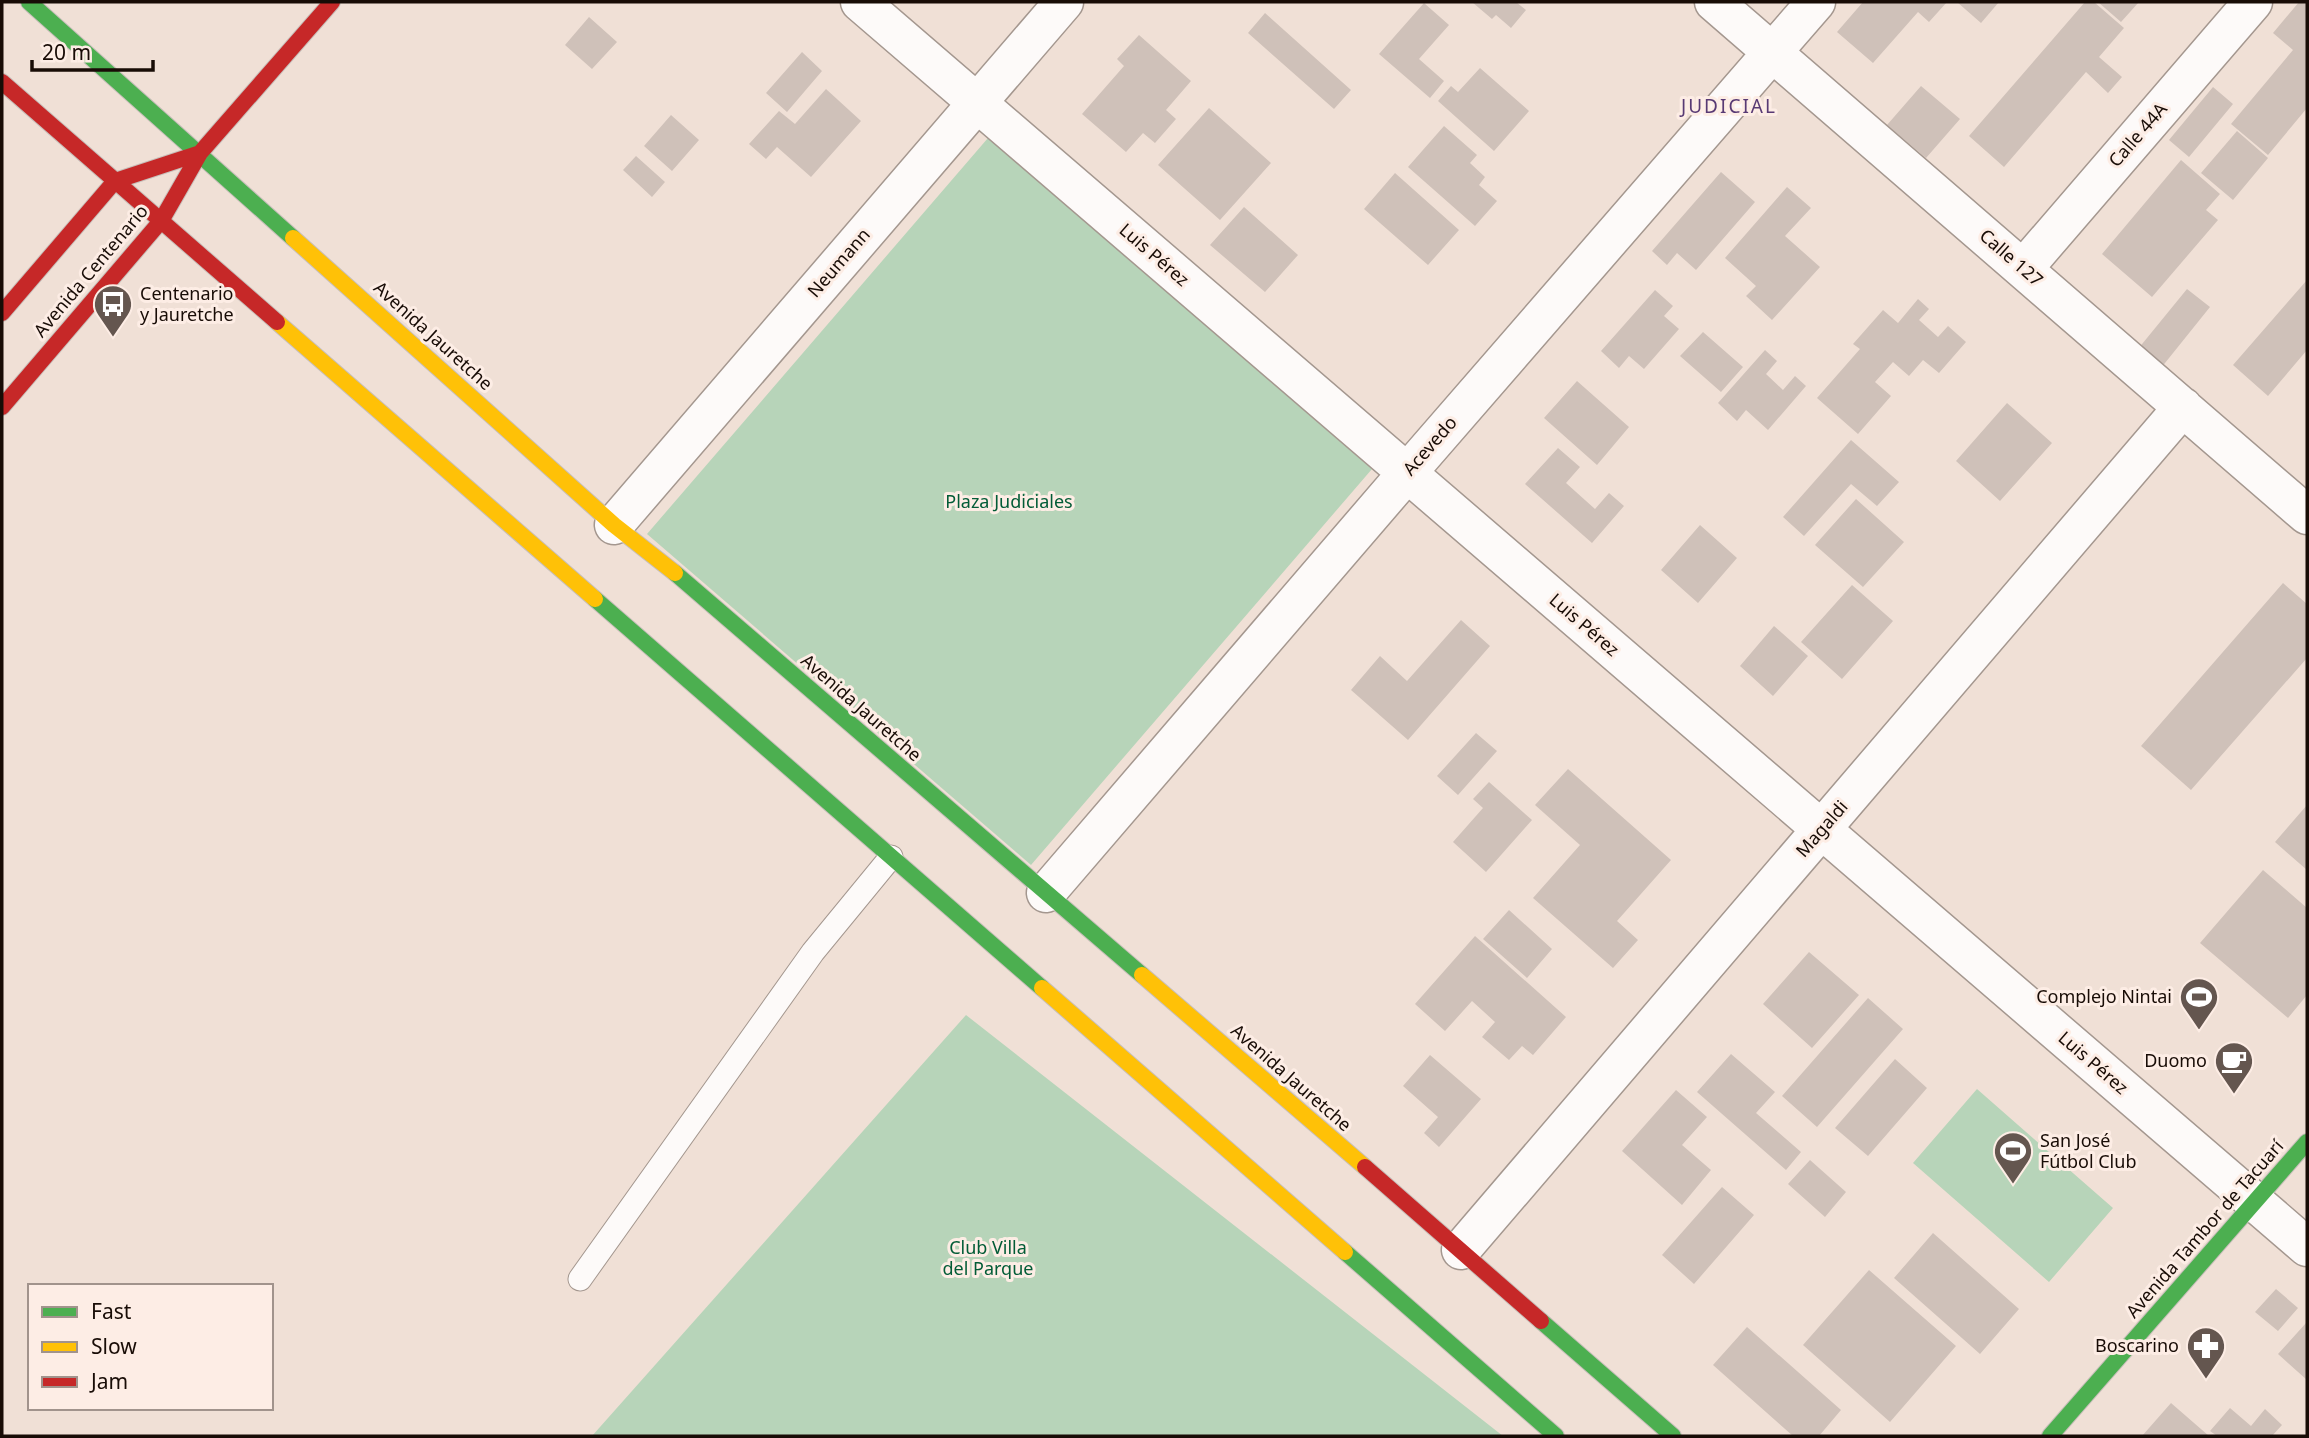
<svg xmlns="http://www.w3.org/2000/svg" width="2309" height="1438" font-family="'Noto Sans',sans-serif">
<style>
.green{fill:#b7d4b9}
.building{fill:#cfc1b9}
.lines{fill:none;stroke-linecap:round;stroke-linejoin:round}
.lane-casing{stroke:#a4978f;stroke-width:25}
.street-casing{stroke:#a4978f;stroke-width:41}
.fast-casing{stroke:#c7bfba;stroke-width:18}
.slow-casing{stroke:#c7bfba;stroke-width:18}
.jam-casing{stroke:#c7bfba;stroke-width:18}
.lane{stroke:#fdfaf9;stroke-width:23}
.street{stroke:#fdfaf9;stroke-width:38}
.fast{stroke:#4caf50;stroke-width:16}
.slow{stroke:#ffc107;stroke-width:16}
.jam{stroke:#c62828;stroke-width:16}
.labels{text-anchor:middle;stroke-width:6;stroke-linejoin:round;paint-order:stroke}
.street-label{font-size:18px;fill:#180c06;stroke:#fdede5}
.poi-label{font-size:18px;fill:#180c06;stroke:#fdede5;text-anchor:end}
.park-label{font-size:18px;fill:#025c36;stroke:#fdede5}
.neighbourhood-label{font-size:19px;letter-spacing:2px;fill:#583a74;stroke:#fdede5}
</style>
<rect width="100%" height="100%" fill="#f0e0d6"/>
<path class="green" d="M 988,138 L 1372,469 L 1031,865 L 647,534 Z
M 966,1015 L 1503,1436 L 592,1436 Z
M 1977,1089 L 2113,1208 L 2049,1282 L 1913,1163 Z"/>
<path class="building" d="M 1472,2 L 1516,2 L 1526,10 L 1511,28 L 1496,15 L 1492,19 Z
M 1863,2 L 1947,2 L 1929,22 L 1918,12 L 1873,63 L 1837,32 Z
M 1957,2 L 1999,2 L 1981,23 Z
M 2085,2 L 2094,2 L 2124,28 L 2099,57 L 2122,77 L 2108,93 L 2086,72 L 2004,167 L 1969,136 Z
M 2098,2 L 2139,2 L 2121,22 Z
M 2299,2 L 2307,2 L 2307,108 L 2268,155 L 2231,124 L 2293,50 L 2273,33 Z
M 1424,3 L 1449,25 L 1419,59 L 1444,81 L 1430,98 L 1379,54 Z
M 1265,13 L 1351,90 L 1334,109 L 1248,33 Z
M 589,17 L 617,42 L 592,69 L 565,45 Z
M 1139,35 L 1191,81 L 1166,110 L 1176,119 L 1155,143 L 1143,133 L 1126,152 L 1082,114 L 1124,66 L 1117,59 Z
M 802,52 L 822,71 L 787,112 L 766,93 Z
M 1480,68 L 1529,111 L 1494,151 L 1438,101 L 1451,86 L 1458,92 Z
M 1921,86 L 1960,119 L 1926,158 L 1887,125 Z
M 2213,87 L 2233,104 L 2189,157 L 2169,140 Z
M 826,89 L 861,121 L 811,177 L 777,147 L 766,159 L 749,144 L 779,111 L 795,124 Z
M 1209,108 L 1271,163 L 1220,220 L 1158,165 Z
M 671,115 L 699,140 L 672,171 L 644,146 Z
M 1444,126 L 1477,155 L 1470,163 L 1485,177 L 1479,185 L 1497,201 L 1475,226 L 1408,167 Z
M 2237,131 L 2268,158 L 2233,200 L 2201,173 Z
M 636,156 L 665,182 L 652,197 L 623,170 Z
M 2181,160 L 2220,194 L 2206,210 L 2218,220 L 2152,297 L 2102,254 Z
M 1721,172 L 1755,202 L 1696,270 L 1677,253 L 1667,265 L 1652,251 Z
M 1395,173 L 1459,230 L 1428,265 L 1364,209 Z
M 1787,187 L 1811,208 L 1785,236 L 1820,267 L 1772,320 L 1746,296 L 1756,286 L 1725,258 Z
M 1244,207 L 1298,255 L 1265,292 L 1210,245 Z
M 2307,280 L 2307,350 L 2268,396 L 2233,365 Z
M 2187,289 L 2210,307 L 2161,368 L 2138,349 Z
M 1655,290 L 1673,306 L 1664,316 L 1679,329 L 1644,369 L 1629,356 L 1619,368 L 1601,351 Z
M 1918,299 L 1929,309 L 1919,320 L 1938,337 L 1948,326 L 1966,342 L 1939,373 L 1923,360 L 1909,376 L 1893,362 L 1875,382 L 1891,396 L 1858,434 L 1817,398 L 1860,349 L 1853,344 L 1883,310 L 1898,323 Z
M 1703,332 L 1743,367 L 1721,392 L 1680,356 Z
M 1765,350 L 1777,361 L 1766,374 L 1783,390 L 1795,376 L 1806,386 L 1768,430 L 1746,410 L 1737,421 L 1718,403 Z
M 1577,381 L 1629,427 L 1597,465 L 1544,418 Z
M 2007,403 L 2052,443 L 2000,501 L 1956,461 Z
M 1851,440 L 1899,482 L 1877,506 L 1851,484 L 1804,536 L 1783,517 Z
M 1558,448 L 1580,467 L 1566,483 L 1595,509 L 1609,493 L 1624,506 L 1592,543 L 1525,484 Z
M 1856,499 L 1904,542 L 1863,587 L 1815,545 Z
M 1700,525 L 1737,558 L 1698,603 L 1661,570 Z
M 2283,583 L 2307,604 L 2307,658 L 2191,790 L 2141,746 Z
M 1852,585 L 1893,621 L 1842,679 L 1801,642 Z
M 1461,620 L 1490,646 L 1408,740 L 1351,690 L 1380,656 L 1407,681 Z
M 1774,626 L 1808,656 L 1773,696 L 1740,666 Z
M 1476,733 L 1497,751 L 1458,795 L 1437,776 Z
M 1568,769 L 1671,860 L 1617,921 L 1638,940 L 1613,968 L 1533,898 L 1580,845 L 1535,805 Z
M 1489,782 L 1532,820 L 1486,872 L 1453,842 L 1483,808 L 1473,799 Z
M 2307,805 L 2307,870 L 2275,842 Z
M 2263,870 L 2307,908 L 2307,995 L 2288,1018 L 2200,943 Z
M 1509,910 L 1552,949 L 1527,978 L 1483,939 Z
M 1475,936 L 1566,1017 L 1533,1055 L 1522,1046 L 1509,1060 L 1482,1037 L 1495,1022 L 1472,1001 L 1445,1031 L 1415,1004 Z
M 1809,952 L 1859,995 L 1812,1048 L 1763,1004 Z
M 1868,998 L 1903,1029 L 1817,1127 L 1782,1096 Z
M 1731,1054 L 1775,1092 L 1756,1113 L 1801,1152 L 1786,1170 L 1697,1092 Z
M 1430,1055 L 1481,1099 L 1439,1147 L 1424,1133 L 1438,1117 L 1403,1086 Z
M 1895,1059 L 1927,1088 L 1868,1156 L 1835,1128 Z
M 1676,1090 L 1707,1117 L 1682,1145 L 1711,1170 L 1682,1205 L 1622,1151 Z
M 1810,1160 L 1846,1192 L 1825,1217 L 1788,1184 Z
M 1722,1187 L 1754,1215 L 1694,1284 L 1662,1255 Z
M 1933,1233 L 2019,1309 L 1980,1354 L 1894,1278 Z
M 1869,1270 L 1956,1346 L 1890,1422 L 1803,1345 Z
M 2276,1289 L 2298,1308 L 2278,1331 L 2255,1312 Z
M 2306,1323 L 2307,1324 L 2307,1380 L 2278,1354 Z
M 1747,1327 L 1841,1410 L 1819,1436 L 1793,1436 L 1713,1365 Z
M 2171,1403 L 2209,1436 L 2142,1436 Z
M 2230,1408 L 2251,1426 L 2265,1409 L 2282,1425 L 2272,1436 L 2217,1436 L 2210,1431 Z"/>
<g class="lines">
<g class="lane-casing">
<path id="lane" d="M 580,1279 L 813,952 L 891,857"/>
</g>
<g class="street-casing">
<path id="street" d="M 860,2 L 2307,1247
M 1714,2 L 2307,515
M 2023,269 L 2253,2
M 614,525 L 1064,2
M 1046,893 L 1407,473 L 1816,2
M 1461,1250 L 2183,407"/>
</g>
<g class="fast-casing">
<path id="fast" d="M 29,2 L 293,238
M 675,573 L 1142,975
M 595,599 L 1042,988
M 1345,1252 L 1556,1436
M 1541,1321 L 1673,1436
M 2050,1436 L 2307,1142"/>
</g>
<g class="slow-casing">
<path id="slow" d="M 293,238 L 614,525 L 675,573
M 277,322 L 595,599
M 1142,975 L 1365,1167
M 1042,988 L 1345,1252"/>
</g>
<g class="jam-casing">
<path id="jam" d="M 2,82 L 277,322
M 2,313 L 115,181 L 200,153
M 2,407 L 161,221 L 200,153 L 332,2
M 1365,1167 L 1541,1321"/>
</g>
<use href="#lane" class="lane"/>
<use href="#street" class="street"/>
<use href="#fast" class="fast"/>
<use href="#slow" class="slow"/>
<use href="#jam" class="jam"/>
</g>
<defs>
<g id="bus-pin" transform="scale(2.0125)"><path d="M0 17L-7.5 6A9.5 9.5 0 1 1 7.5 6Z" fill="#64564f" stroke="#fdede5"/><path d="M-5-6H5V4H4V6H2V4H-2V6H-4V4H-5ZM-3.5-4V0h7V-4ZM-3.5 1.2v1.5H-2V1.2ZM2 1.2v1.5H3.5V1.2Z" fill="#fff"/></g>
<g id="stadium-pin" transform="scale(2.0125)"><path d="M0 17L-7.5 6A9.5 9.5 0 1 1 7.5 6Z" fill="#64564f" stroke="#fdede5"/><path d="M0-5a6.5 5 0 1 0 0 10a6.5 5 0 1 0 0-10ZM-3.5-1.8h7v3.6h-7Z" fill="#fff"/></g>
<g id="cafe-pin" transform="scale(2.0125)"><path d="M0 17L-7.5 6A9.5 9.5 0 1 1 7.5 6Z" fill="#64564f" stroke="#fdede5"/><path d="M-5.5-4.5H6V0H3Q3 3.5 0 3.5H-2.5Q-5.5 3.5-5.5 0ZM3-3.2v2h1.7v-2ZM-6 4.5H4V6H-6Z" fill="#fff"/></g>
<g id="pharmacy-pin" transform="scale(2.0125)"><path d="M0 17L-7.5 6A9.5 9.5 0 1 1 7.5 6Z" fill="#64564f" stroke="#fdede5"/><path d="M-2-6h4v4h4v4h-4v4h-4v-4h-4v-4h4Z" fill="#fff"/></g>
</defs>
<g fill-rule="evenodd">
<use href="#bus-pin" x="113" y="304"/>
<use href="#stadium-pin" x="2199" y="997"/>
<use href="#cafe-pin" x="2234" y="1061"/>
<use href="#stadium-pin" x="2013" y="1151"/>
<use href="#pharmacy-pin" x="2206" y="1346"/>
</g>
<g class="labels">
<g class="street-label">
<text transform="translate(2138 135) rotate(-49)" y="6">Calle 44A</text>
<text transform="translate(1154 255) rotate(41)" y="6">Luis Pérez</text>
<text transform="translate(2011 258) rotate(41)" y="6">Calle 127</text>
<text transform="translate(839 263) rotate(-49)" y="6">Neumann</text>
<text transform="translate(91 271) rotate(-50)" y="6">Avenida Centenario</text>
<text transform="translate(433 336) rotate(42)" y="6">Avenida Jauretche</text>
<text transform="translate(1430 446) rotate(-49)" y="6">Acevedo</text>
<text transform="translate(1584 625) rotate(41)" y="6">Luis Pérez</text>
<text transform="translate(861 708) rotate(41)" y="6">Avenida Jauretche</text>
<text transform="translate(1822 829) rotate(-49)" y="6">Magaldi</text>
<text transform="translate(2093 1063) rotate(41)" y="6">Luis Pérez</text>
<text transform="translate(1291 1078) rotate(41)" y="6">Avenida Jauretche</text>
<text transform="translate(2205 1229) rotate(-49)" y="6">Avenida Tambor de Tacuarí</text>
</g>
<g class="poi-label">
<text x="140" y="300" text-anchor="start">Centenario<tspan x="140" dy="21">y Jauretche</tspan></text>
<text x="2172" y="1003">Complejo Nintai</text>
<text x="2207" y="1067">Duomo</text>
<text x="2040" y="1147" text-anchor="start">San José<tspan x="2040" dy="21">Fútbol Club</tspan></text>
<text x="2179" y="1352">Boscarino</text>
</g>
<g class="park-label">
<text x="1009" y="508">Plaza Judiciales</text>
<text x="988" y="1254">Club Villa<tspan x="988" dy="21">del Parque</tspan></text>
</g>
<g class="neighbourhood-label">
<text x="1729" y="113">JUDICIAL</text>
</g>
</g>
<rect width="2309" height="1438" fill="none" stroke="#180c06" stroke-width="7"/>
<rect x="28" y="1284" width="245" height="126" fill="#fdede5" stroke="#a1938c" stroke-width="2"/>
<rect x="42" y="1307" width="35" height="10" fill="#4caf50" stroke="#a1938c" stroke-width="2"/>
<text x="91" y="1319" font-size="21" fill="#180c06">Fast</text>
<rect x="42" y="1342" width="35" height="10" fill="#ffc107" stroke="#a1938c" stroke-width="2"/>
<text x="91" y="1354" font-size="21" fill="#180c06">Slow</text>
<rect x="42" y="1377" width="35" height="10" fill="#c62828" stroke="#a1938c" stroke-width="2"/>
<text x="91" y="1389" font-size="21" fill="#180c06">Jam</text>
<path d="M32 60v10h121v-10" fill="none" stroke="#180c06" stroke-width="3.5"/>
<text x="42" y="60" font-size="21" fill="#180c06" stroke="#fdede5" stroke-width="5" paint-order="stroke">20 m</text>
</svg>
